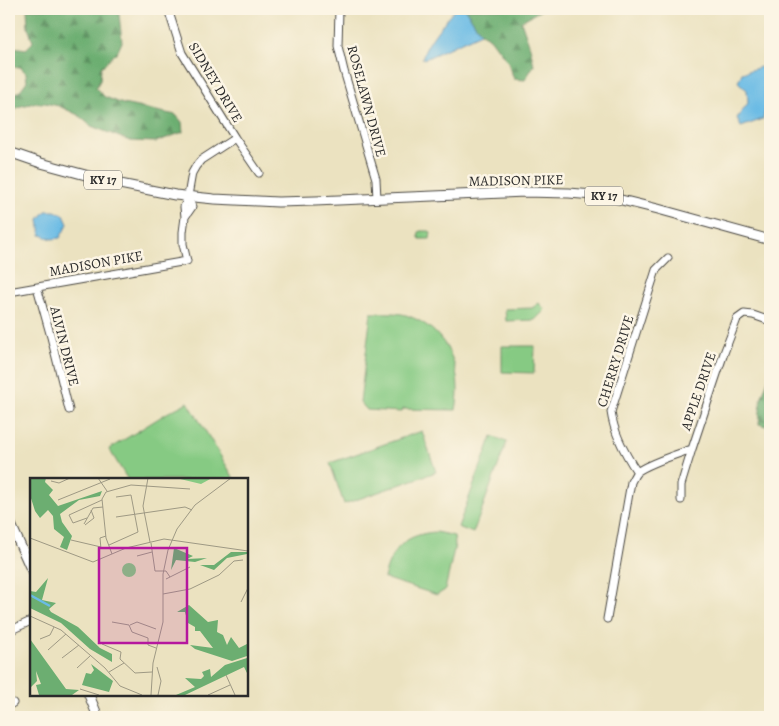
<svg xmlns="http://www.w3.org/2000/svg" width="779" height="726" font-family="Alegreya,serif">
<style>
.forest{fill:url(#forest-firs);stroke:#4c6c4e}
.green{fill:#86ca83;stroke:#587a57}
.water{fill:#6abbe5;stroke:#4a7388}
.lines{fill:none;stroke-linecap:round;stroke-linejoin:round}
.minor-casing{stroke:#484641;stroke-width:9}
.major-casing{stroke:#484641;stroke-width:11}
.minor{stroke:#fff;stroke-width:7}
.major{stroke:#fff;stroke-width:9}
.labels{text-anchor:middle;stroke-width:5;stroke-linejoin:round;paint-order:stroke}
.shield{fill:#fcf5e5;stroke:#6a6863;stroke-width:1}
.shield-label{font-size:12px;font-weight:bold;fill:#2b2b2b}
.street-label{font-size:14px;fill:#2b2b2b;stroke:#fcf5e5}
.inset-river{fill:none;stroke:#6abbe5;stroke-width:2.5}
.inset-road{fill:none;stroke:#9e9984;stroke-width:1}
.view{fill:#b5179e;fill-opacity:0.15;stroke:#b5179e;stroke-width:2.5}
.inset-edge{fill:none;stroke:#2b2b2b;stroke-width:2.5}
</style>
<defs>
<pattern id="forest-firs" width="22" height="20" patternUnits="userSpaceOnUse" patternTransform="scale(1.25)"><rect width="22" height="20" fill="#6cae71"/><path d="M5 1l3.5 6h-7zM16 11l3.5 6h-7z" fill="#598e5d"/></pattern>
</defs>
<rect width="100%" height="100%" fill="#fcf5e5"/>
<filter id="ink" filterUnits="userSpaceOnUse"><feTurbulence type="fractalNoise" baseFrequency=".02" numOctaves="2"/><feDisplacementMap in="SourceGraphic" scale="10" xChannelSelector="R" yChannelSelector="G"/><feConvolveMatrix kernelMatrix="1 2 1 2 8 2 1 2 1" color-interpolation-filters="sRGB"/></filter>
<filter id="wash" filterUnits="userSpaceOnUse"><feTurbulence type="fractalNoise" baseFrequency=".0096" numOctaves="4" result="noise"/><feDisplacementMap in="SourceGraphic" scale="20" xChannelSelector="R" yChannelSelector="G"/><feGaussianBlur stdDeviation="1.12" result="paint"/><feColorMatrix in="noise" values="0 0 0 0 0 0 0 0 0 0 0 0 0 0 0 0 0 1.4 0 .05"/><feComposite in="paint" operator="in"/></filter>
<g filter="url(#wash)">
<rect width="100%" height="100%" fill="#ebe2c0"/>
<path class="forest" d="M 27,9 L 117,9 L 119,14 L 122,42 L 117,53 L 110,58 L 101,68 L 100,80 L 96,88 L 105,97 L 123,104 L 176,115 L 182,122 L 183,132 L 156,142 L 130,141 L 91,126 L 78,115 L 59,106 L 45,103 L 35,103 L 21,106 L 9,112 L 9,94 L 19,92 L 27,81 L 26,73 L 20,67 L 9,66 L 9,48 L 13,47 L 26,49 L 33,42 L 28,27 Z
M 465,9 L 543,9 L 521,21 L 530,47 L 534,65 L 525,80 L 514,79 L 508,62 L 490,38 L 481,33 Z
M 770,374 L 770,428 L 769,427 L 759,424 L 761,399 Z"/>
<path class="green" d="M 420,231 L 429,231 L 431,232 L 430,239 L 420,239 C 418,236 418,234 420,231 Z
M 539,303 L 545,310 L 535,320 L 506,321 L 505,309 L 532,308 Z
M 371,313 C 383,313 395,312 406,315 C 448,329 464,370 456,410 L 403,409 L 402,412 L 367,410 L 360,402 Z
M 502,346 L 535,346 L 534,373 L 502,372 Z
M 188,402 L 235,480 L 128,480 L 109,449 L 167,413 Z
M 422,431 L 436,472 L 344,504 L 330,463 Z
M 492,436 L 507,442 L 473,533 L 458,527 Z
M 436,532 L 454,536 L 455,545 L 445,590 L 437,595 L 384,578 C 391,549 405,534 436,532 Z"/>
<path class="water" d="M 455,9 L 465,9 L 481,33 L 425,59 L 422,58 C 428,40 444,23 455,9 Z
M 770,64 L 770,90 L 763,119 L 741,127 L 737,118 L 748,103 L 747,90 L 738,82 L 742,73 Z
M 46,211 L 55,211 L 64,215 L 68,224 L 60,238 L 52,239 L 41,235 L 39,219 Z"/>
</g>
<g filter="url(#ink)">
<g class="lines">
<g class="minor-casing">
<path id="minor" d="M 168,9 L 182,53 L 235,138 L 259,173
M 339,9 L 338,46 L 344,71 L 376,179 L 377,199
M 185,217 L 192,207 L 188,196
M 37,287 L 51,337 L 69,410
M 9,292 L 187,261 L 183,244 L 183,232 L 185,217 L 184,207 L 188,196 L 192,173 L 196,166 L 201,160 L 235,138
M 637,472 C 625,454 614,434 611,412 L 656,270 L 668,258
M 681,500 L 681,485 L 692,449
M 607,619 L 631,482 C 633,479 634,475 637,472 C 649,463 678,454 692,449 L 724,353 L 737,319 L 744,314 L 753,315 L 770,321
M 9,631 L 31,621
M 9,705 L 13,703"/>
</g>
<g class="major-casing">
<path id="major" d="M 9,152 L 41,163 L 115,183 L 175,195 L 214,199 L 278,202 L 315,201 L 525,192 L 569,193 L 605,196 L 658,209 L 770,240
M 9,520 L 31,569
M 89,695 L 98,717"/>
</g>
<use href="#minor" class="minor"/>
<use href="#major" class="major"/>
</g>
</g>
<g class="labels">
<g class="shield">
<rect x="84" y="170.5" width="38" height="19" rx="4"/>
<rect x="585" y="186.5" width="38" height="19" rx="4"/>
</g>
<g class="shield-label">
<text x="103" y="184">KY 17</text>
<text x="604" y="200">KY 17</text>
</g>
<g class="street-label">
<text transform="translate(216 82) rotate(59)" y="5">SIDNEY DRIVE</text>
<text transform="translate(367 101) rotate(75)" y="5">ROSELAWN DRIVE</text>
<text transform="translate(516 180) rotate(-1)" y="5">MADISON PIKE</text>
<text transform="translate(96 263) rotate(-10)" y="5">MADISON PIKE</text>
<text transform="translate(65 346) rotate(76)" y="5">ALVIN DRIVE</text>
<text transform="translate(615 361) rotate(-73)" y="5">CHERRY DRIVE</text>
<text transform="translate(698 391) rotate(-71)" y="5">APPLE DRIVE</text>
</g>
</g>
<g transform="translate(30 478)">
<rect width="218" height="218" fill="#ebe2c0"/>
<path d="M 0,0 L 16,0 L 15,4 L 23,12 L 19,17 L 28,28 L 72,13 L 70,18 L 49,22 L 30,36 L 32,44 L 42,58 L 37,72 L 30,69 L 34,59 L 24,51 L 23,38 L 18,32 L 10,40 L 5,33 L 0,17 ZM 144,70 L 163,78 L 157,81 L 177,80 L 165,84 L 146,82 L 141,92 ZM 201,74 L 217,74 L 217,76 L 197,80 L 184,92 L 170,87 L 184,87 ZM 18,100 L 12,122 L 26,125 L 19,131 L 21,134 L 48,149 L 70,170 L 82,176 L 82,184 L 60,171 L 31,145 L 0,130 L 0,113 L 6,114 ZM 159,127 L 178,144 L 188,142 L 187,154 L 193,157 L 197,167 L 201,159 L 209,170 L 217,166 L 217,178 L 202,183 L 165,171 L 160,167 L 183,170 L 170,153 L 165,153 L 165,149 L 158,145 L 155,134 L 147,134 ZM 0,161 L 36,211 L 49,212 L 42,217 L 9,217 L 6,207 L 11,206 L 6,193 L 7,203 L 0,210 ZM 217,180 L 217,195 L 214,189 L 155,217 L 146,217 L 165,209 L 155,200 L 171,201 L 174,198 L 172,194 L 180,191 L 181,199 L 195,187 ZM 61,186 L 83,203 L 79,214 L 52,207 L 56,195 L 61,196 L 64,192 Z" fill="#6cae71"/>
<path d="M 146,0 L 182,0 L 171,6 Z" fill="#86ca83"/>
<path d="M92 92a7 7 0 1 1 14 0a7 7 0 1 1-14 0Z" fill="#86ca83"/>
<path class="inset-river" d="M 0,117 L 20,128"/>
<path class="inset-road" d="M 68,0 L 77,13M 118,0 L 113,28 L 120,64M 21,3 L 29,5 L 40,0M 86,19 L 101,17M 28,22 L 80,1M 86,39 L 155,29 L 162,32M 57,40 L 43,45 L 39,37 L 72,22M 54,46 L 63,30 L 73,29M 55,47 L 64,40 L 61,32M 0,60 L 63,84 L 96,70 L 134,61 L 218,73M 41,62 L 71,69M 121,65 L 125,93 L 136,93 L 140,99M 79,67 L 108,54 L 101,17M 71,71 L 70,60 L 76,58M 82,76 L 76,60 L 72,21 L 76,14 L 101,7 L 160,11M 107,78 L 122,74M 136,101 L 160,89M 133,116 L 160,111 L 189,97 L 204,83 L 213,82M 211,124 L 218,110M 0,138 L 31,152 L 75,190 L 90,208 L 112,217M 82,144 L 99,147 L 102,154 L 118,160 L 118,167 L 126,170M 100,147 L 107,144 L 126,151M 10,161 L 20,157 L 24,149M 72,166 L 91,174 L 90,181 L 105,195 L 122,194M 18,172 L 36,156M 32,180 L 49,167M 127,189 L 131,203 L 128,217M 47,190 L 60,178M 79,194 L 94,185M 196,197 L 205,217M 50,211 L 69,217M 121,217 L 123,185 L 133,144 L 133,96 L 138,72 L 147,51 L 165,27 L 201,0M 178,217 L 200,207"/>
<path class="view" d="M 69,70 L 157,70 L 157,165 L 69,165 Z"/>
<rect width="218" height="218" class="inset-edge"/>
</g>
<rect width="779" height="726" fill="none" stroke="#fcf5e5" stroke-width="30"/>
</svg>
